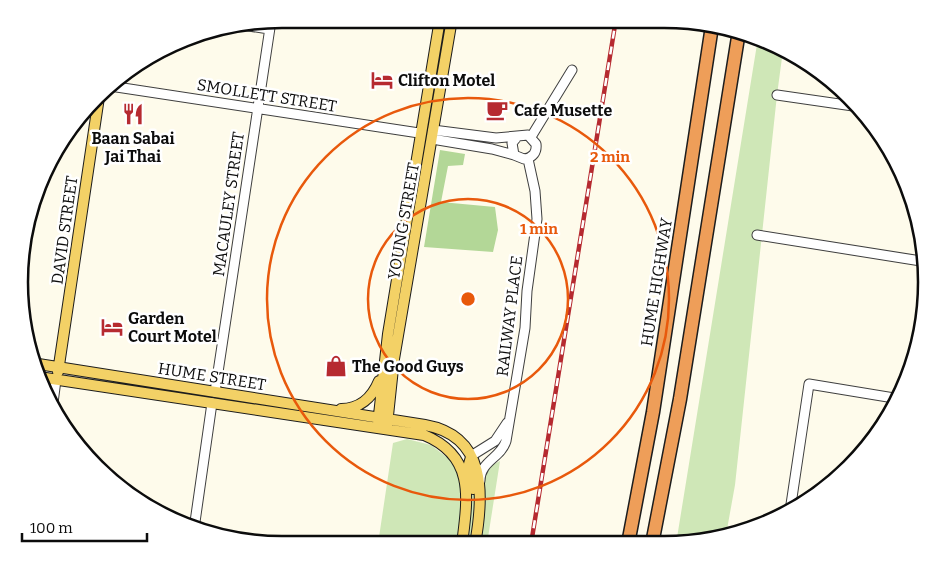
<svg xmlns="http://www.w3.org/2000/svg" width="945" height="563" font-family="Bitter,serif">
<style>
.green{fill:#cfe7b7}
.forest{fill:#b3d797}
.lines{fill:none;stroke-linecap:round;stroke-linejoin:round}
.minor-casing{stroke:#3f3f3f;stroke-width:11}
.major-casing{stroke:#1d1d1d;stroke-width:12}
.highway-casing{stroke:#1d1d1d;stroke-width:15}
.minor{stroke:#fff;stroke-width:9}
.major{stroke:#f3d166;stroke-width:10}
.highway{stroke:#ee9e59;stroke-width:12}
.rail-casing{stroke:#b62a30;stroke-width:4.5}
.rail{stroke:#fff;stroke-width:2.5;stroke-dasharray:8;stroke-linecap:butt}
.ring{fill:none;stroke:#e8590c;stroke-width:2.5}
.labels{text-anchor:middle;stroke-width:5;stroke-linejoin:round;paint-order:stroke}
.poi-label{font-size:16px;font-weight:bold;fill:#0c0c0c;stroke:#fff;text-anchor:start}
.street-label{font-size:16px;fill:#0c0c0c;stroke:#fff}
.rim{fill:none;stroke:#0c0c0c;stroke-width:2.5}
.centre{fill:#e8590c;stroke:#fff;stroke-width:2.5}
.ring-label{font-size:15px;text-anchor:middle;font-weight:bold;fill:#e8590c;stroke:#fff;stroke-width:5;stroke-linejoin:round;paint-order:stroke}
</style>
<rect width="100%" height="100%" fill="#fefbeb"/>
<path class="green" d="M 758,38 L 783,50 L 777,95 L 735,485 L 726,535 L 676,544 Z
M 407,439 L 431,445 L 454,463 L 488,467 L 500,461 L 487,544 L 378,544 L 393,443 Z"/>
<path class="forest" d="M 440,150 L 465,154 L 463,165 L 448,166 L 441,202 L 495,207 L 498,230 L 493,252 L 424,247 Z"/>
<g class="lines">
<g class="minor-casing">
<path id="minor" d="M 242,25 L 269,29
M 110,86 L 419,133
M 777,95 L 853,106
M 433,130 L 496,138 L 528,135 L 536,144 C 537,152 533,158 524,159 L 514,155 L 512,143 L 517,137
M 531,137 L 572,70
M 432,139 L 492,149 L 514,155
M 757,235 L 921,261
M 215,392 L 271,21
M 53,403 L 56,380
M 471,456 L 495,441 L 507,423
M 480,481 C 480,461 501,458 506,441 L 525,328 L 527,291 L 537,219 L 535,191 L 528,159
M 790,511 L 809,384 L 894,398
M 194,529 L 212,403"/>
</g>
<g class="major-casing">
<path id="major" d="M 32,363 L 425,425 C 487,436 484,495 475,544
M 58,372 L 99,97
M 39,377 L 424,435 C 475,456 468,497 462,544
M 341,409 C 359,409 372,398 379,381
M 378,424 L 388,334 L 440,19
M 387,425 L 394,359 L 452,19
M 471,457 L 469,464 L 473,489"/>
</g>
<g class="highway-casing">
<path id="highway" d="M 628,544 L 653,412 L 712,26
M 652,544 L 680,399 L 739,31"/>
</g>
<use href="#minor" class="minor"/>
<use href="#major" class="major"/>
<use href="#highway" class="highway"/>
<g class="rail-casing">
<path id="rail" d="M 531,544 L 616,19"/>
</g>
<use href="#rail" class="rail"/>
</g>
<g class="ring">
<circle cx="468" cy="299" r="100"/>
<circle cx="468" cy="299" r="201"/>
</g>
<defs>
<g id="hotel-bare" transform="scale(1.725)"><path d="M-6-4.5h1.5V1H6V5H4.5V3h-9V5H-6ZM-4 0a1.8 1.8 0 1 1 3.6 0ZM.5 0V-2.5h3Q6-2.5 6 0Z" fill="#b62a30" stroke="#fff" stroke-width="2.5" paint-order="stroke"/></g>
<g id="cafe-bare" transform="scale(1.725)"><path d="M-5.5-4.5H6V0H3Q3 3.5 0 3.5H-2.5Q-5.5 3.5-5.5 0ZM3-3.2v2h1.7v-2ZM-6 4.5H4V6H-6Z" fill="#b62a30" stroke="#fff" stroke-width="2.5" paint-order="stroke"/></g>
<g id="restaurant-bare" transform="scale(1.725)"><path d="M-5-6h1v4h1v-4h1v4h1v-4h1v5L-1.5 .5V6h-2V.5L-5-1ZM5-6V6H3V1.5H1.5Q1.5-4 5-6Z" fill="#b62a30" stroke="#fff" stroke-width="2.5" paint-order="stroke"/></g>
<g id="shop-bare" transform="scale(1.725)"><path d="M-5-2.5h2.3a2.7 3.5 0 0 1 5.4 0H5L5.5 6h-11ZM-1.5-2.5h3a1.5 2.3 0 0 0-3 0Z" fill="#b62a30" stroke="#fff" stroke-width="2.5" paint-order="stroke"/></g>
</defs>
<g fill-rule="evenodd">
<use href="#hotel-bare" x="382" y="80"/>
<use href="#cafe-bare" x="497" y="110"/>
<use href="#restaurant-bare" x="133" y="114"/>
<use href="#hotel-bare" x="112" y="327"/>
<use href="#shop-bare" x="336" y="366"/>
</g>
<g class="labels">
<g class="poi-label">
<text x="398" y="86">Clifton Motel</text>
<text x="514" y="116">Cafe Musette</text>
<text x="133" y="144" text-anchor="middle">Baan Sabai<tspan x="133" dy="18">Jai Thai</tspan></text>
<text x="128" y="324">Garden<tspan x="128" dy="18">Court Motel</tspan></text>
<text x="352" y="372">The Good Guys</text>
</g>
<g class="street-label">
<text transform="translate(267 95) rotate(9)" y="6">SMOLLETT STREET</text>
<text transform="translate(228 204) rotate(-82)" y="6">MACAULEY STREET</text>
<text transform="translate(403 221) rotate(-80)" y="6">YOUNG STREET</text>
<text transform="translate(64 230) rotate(-82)" y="6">DAVID STREET</text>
<text transform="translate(656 282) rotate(-81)" y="6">HUME HIGHWAY</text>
<text transform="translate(509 316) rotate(-83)" y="6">RAILWAY PLACE</text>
<text transform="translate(212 376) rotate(9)" y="6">HUME STREET</text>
</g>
</g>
<path d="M0 0H945V563H0ZM282 28H664A254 254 0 0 1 918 282V282A254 254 0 0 1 664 536H282A254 254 0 0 1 28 282V282A254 254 0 0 1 282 28Z" fill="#fff" fill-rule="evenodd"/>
<path class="rim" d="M282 28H664A254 254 0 0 1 918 282V282A254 254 0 0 1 664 536H282A254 254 0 0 1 28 282V282A254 254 0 0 1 282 28Z"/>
<circle cx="468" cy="299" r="8" class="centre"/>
<g class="ring-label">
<text x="610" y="162">2 min</text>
<text x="539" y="234">1 min</text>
</g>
<path d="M22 533v8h125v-8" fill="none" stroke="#0c0c0c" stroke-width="2.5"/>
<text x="30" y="533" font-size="15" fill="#0c0c0c" stroke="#ffffff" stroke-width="4" paint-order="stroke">100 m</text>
</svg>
